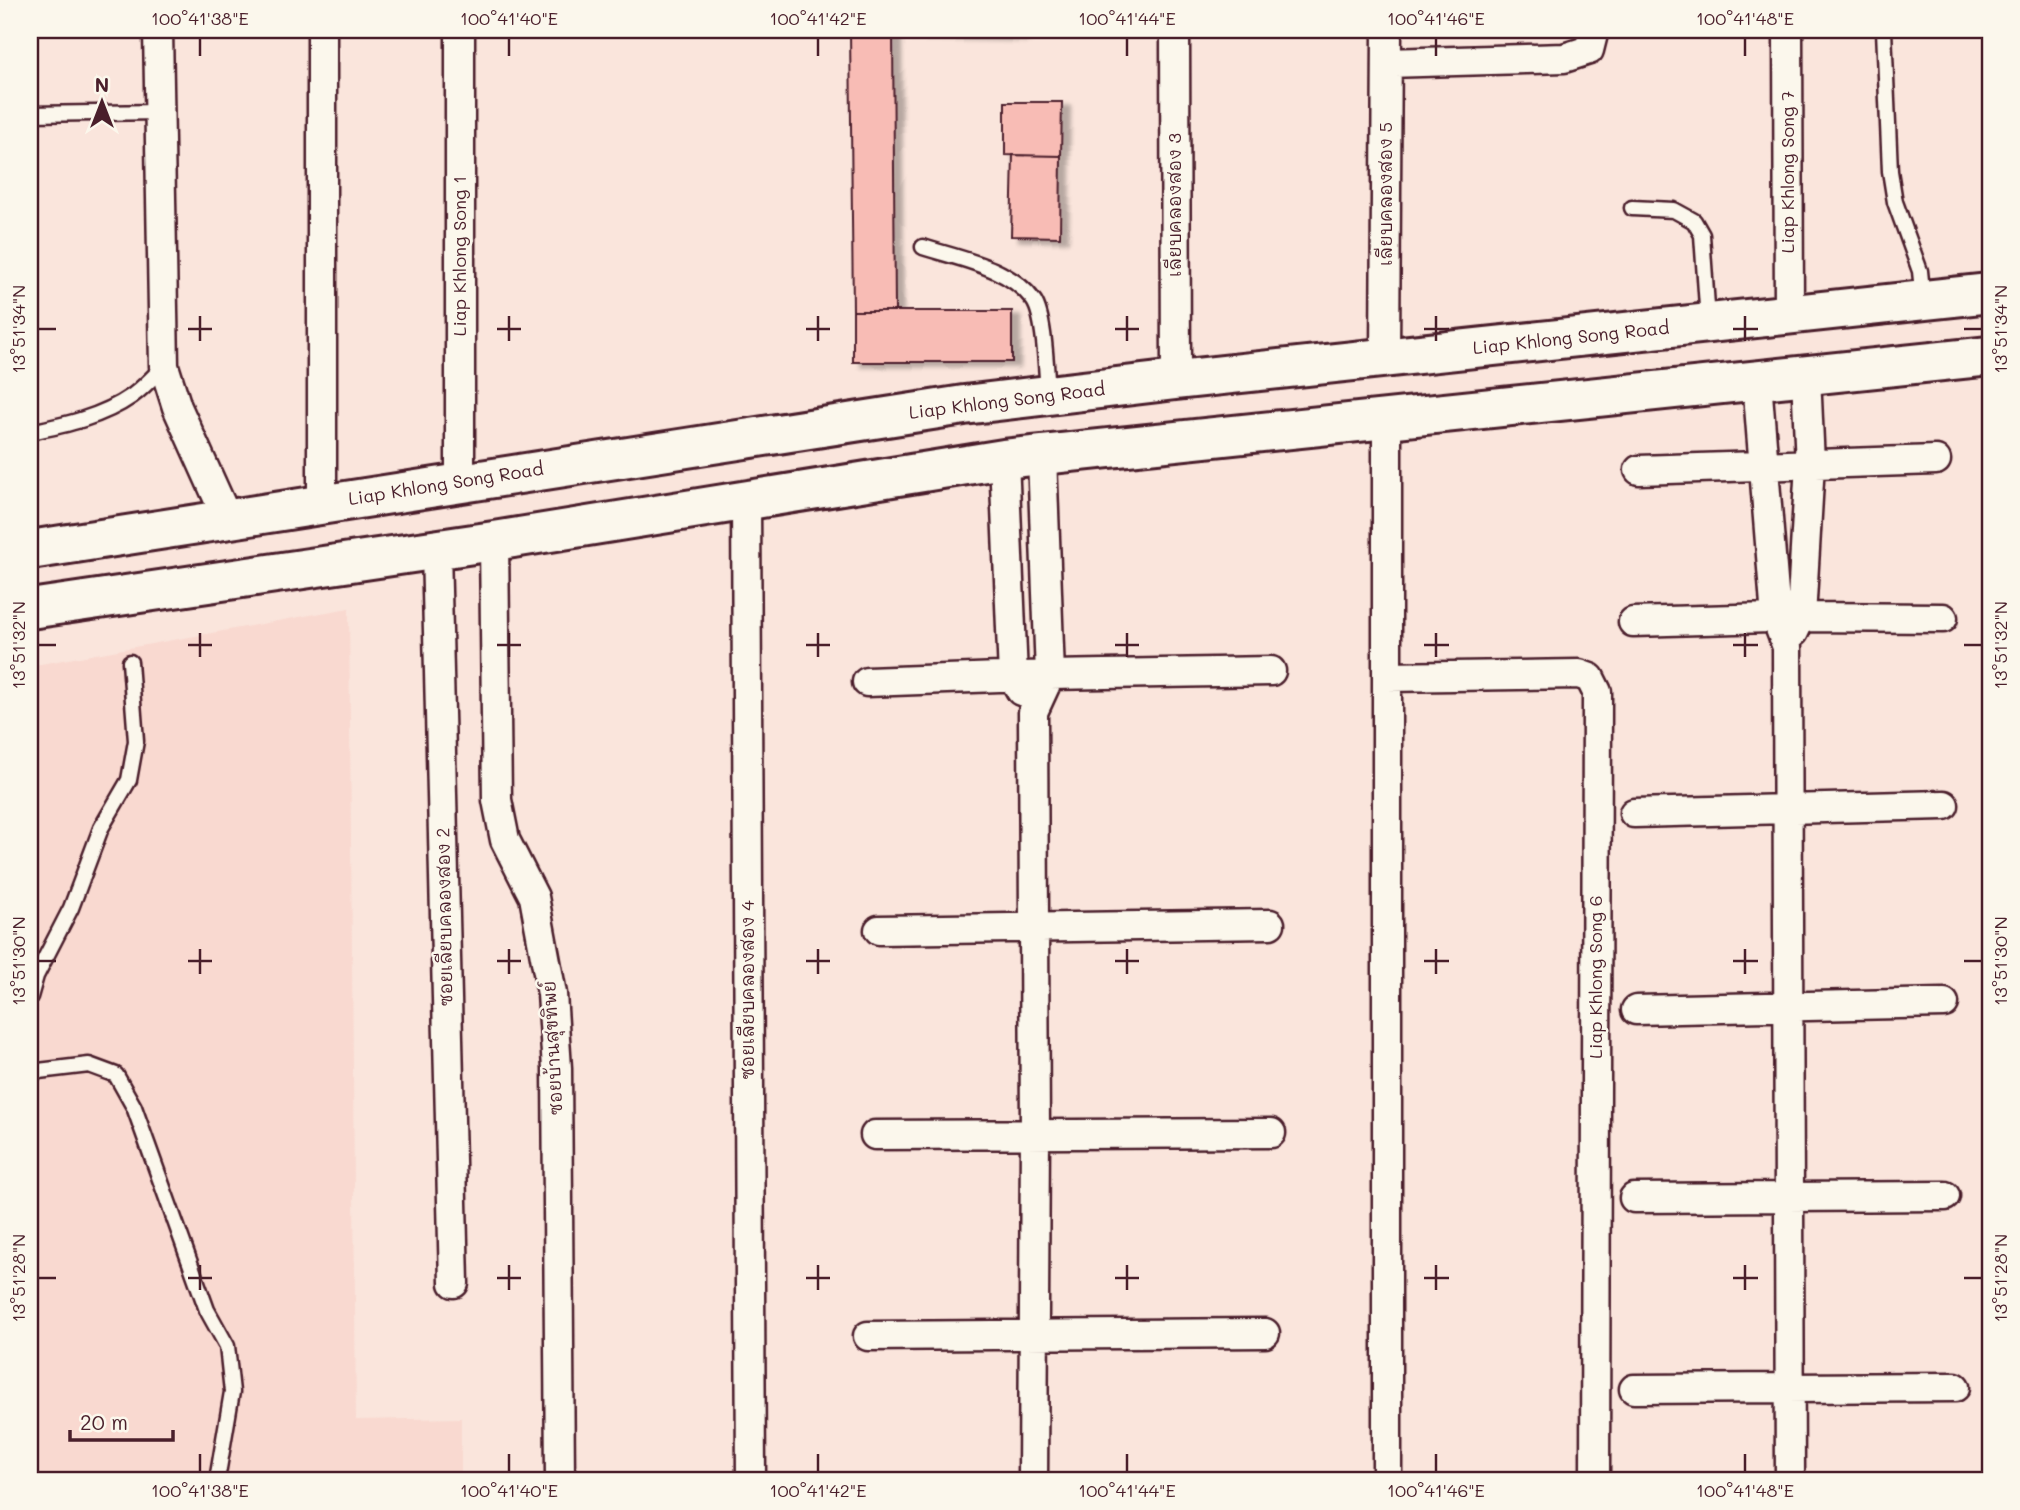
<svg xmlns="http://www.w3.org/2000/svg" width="2020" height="1510" font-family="Mali,'Playpen Sans Thai',sans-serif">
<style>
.built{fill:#f9d9d0}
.building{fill:#f8bcb5;stroke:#4a1f2b;stroke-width:2;filter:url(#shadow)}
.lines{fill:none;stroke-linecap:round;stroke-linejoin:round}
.service-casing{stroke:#4a1f2b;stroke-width:19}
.minor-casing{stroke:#4a1f2b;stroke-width:33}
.secondary-casing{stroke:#4a1f2b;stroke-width:44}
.service{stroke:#fbf7ec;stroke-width:14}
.minor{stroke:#fbf7ec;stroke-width:28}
.secondary{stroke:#fbf7ec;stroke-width:38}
.ticks{fill:none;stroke:#4a1f2b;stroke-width:2.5}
.labels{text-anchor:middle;stroke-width:5;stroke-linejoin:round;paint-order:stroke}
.street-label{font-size:18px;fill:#4a1f2b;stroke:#fbf7ec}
.neatline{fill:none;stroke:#4a1f2b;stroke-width:2.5}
.ticks-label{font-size:18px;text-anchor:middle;fill:#4a1f2b}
</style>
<defs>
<filter id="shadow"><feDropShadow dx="8" dy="4.5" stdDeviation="2" flood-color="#0004"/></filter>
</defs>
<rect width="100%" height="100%" fill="#fae5dc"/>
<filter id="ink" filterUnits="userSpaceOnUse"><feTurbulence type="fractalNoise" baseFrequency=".0143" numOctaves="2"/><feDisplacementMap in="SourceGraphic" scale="14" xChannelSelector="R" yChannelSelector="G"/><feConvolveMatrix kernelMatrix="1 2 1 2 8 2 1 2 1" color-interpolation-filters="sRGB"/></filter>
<g filter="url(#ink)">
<path class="built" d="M 349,608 L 356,1420 L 461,1418 L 461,1480 L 30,1480 L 30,666 Z"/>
<path class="building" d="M 850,30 L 893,30 L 895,311 L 853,311 Z
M 903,30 L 1021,30 L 1021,36 L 903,34 Z
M 1005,102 L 1062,102 L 1061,156 L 1005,155 Z
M 1013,155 L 1061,156 L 1060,237 L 1011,236 Z
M 853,311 L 1012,311 L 1012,362 L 853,362 Z"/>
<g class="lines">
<g class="service-casing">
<path id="service" d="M 1884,30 L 1890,171 L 1895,202 L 1920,271 L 1923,300
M 30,114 L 160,112
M 1632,208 L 1674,210 L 1694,221 L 1702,235 L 1708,321
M 923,247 C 960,259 1010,267 1034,301 C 1045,318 1046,370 1048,392
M 30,432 C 65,425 102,417 132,396 C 144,387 154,376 164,366
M 30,997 L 36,976 L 71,908 L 101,828 L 129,780 L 136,741 L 130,662
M 30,1072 L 89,1065 L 116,1075 L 134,1107 L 207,1310 L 227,1346 L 232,1392 L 217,1480"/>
</g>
<g class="minor-casing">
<path id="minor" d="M 158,30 L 164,366 L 177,407 L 227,518
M 322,30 L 322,504
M 1175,30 L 1176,380
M 1788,30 L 1789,315
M 1387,63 L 1564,58 L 1589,50 L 1594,30
M 1385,357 L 1387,30
M 1757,381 L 1776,618 L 1787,647 L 1790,1480
M 1004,459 L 1013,677 L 1021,691
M 1639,470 L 1936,460
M 460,482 L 460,30
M 746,500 L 751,1480
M 494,541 L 497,800 L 505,840 L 534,897 L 552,994 L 557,1068 L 560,1480
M 436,550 L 454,1283
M 1633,622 L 1801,617 L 1943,618
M 1794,632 L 1801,617 L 1810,464 L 1806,376
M 1387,677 L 1579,674 L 1590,678 L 1597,692 L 1595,1480
M 867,682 L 1050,675 L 1271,671
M 1634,813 L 1944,805
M 879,930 L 1270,924
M 1636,1010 L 1944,1003
M 875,1135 L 1271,1133
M 1634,1198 L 1945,1196
M 868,1336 L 1265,1333
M 1634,1389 L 1955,1387
M 1033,1480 L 1035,1134 L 1033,712 L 1050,675 L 1042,456
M 1387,1480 L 1387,419"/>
</g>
<g class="secondary-casing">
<path id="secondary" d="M 30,550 L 964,405 L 1176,380 L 1990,293
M 30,609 L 494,541 L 1004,459 L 1990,356"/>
</g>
<use href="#service" class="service"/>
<use href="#minor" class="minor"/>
<use href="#secondary" class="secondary"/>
</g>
</g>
<path class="ticks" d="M 200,38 L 200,56M 509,38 L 509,56M 818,38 L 818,56M 1127,38 L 1127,56M 1436,38 L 1436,56M 1745,38 L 1745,56M 200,316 L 200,341M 509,316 L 509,341M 818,316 L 818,341M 1127,316 L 1127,341M 1436,316 L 1436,341M 1745,316 L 1745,341M 38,329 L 56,329M 188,329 L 212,329M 497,329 L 521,329M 806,329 L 830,329M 1115,329 L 1139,329M 1424,329 L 1449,329M 1733,329 L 1758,329M 1964,329 L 1982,329M 200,633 L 200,657M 509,633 L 509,657M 818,633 L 818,657M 1127,633 L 1127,657M 1436,633 L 1436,657M 1745,633 L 1745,657M 38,645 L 56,645M 188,645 L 212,645M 497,645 L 521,645M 806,645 L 830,645M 1115,645 L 1139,645M 1424,645 L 1449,645M 1733,645 L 1758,645M 1964,645 L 1982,645M 200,949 L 200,974M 509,949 L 509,974M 818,949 L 818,974M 1127,949 L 1127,974M 1436,949 L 1436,974M 1745,949 L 1745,974M 38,961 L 56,961M 188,961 L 212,961M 497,961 L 521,961M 806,961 L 830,961M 1115,961 L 1139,961M 1424,961 L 1449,961M 1733,961 L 1758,961M 1964,961 L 1982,961M 200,1265 L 200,1290M 509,1265 L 509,1290M 818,1265 L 818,1290M 1127,1265 L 1127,1290M 1436,1265 L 1436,1290M 1745,1265 L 1745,1290M 38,1278 L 56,1278M 188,1278 L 212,1278M 497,1278 L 521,1278M 806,1278 L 830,1278M 1115,1278 L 1139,1278M 1424,1278 L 1449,1278M 1733,1278 L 1758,1278M 1964,1278 L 1982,1278M 200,1454 L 200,1472M 509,1454 L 509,1472M 818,1454 L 818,1472M 1127,1454 L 1127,1472M 1436,1454 L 1436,1472M 1745,1454 L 1745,1472"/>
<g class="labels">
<g class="street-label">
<text transform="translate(1788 172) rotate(-90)" y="6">Liap Khlong Song 7</text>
<text transform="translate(1386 194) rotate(-90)" y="6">เลียบคลองสอง 5</text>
<text transform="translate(1175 205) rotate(-90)" y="6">เลียบคลองสอง 3</text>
<text transform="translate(460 256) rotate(-90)" y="6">Liap Khlong Song 1</text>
<text transform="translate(1571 338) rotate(-6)" y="6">Liap Khlong Song Road</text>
<text transform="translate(1007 401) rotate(-7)" y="6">Liap Khlong Song Road</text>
<text transform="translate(446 484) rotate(-9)" y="6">Liap Khlong Song Road</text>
<text transform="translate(445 917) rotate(-91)" y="6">ซอยเลียบคลองสอง 2</text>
<text transform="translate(1596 977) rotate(-90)" y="6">Liap Khlong Song 6</text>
<text transform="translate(748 990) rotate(-90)" y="6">ซอยเลียบคลองสอง 4</text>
<text transform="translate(553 1048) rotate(-93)" y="6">ซอยบ้านสุขทิพย์</text>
</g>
</g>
<rect width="2020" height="1510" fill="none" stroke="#fbf7ec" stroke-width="77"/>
<g transform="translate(102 102)" stroke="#fbf7ec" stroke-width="5" paint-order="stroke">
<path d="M0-5L12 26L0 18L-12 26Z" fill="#4a1f2b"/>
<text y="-10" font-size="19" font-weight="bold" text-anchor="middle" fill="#4a1f2b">N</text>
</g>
<path d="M70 1430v10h103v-10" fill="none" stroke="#4a1f2b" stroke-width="3.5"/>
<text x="80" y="1430" font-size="21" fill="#4a1f2b" stroke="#fbf7ec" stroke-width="5" paint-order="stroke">20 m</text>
<rect x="38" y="38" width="1944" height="1434" class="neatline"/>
<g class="ticks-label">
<text x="200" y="25">100°41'38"E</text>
<text x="509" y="25">100°41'40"E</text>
<text x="818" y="25">100°41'42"E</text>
<text x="1127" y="25">100°41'44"E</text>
<text x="1436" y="25">100°41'46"E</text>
<text x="1745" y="25">100°41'48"E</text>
<text transform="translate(19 329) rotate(-90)" y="6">13°51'34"N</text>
<text transform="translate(2001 329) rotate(-90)" y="6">13°51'34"N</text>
<text transform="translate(19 645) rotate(-90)" y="6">13°51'32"N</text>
<text transform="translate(2001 645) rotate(-90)" y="6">13°51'32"N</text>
<text transform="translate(19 961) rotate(-90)" y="6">13°51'30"N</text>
<text transform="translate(2001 961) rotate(-90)" y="6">13°51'30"N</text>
<text transform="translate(19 1278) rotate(-90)" y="6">13°51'28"N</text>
<text transform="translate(2001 1278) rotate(-90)" y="6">13°51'28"N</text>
<text x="200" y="1497">100°41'38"E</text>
<text x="509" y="1497">100°41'40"E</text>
<text x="818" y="1497">100°41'42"E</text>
<text x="1127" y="1497">100°41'44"E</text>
<text x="1436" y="1497">100°41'46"E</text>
<text x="1745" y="1497">100°41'48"E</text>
</g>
</svg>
